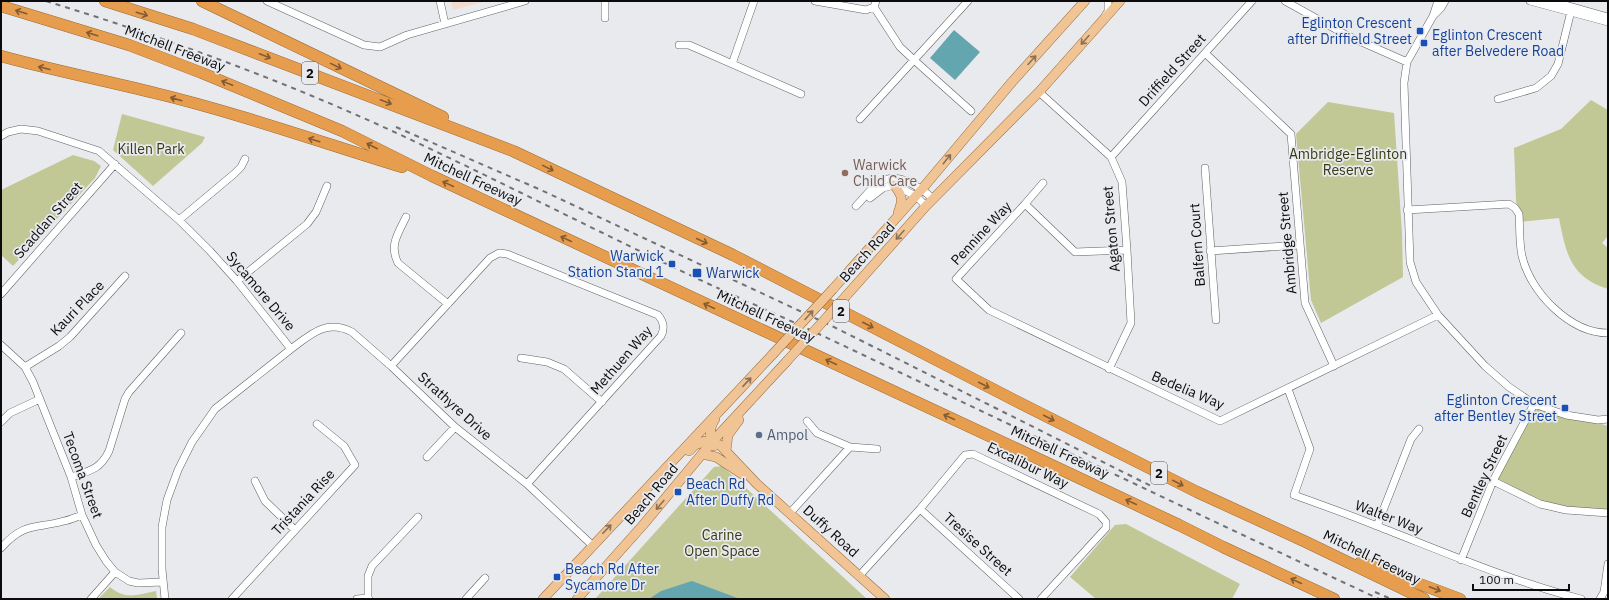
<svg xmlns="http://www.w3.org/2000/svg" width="1609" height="600" font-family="'IBM Plex Sans',sans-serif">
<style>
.education{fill:#f1dbce}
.green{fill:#c2c796}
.water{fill:#64a6af}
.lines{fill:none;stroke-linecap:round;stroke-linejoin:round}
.minor-casing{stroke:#5e6164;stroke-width:8}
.major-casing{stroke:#9a6a37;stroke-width:10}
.highway-casing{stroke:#9a6a37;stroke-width:12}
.minor{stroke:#fff;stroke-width:7}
.major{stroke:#f1c495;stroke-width:9}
.highway{stroke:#e79d4e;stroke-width:11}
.rail{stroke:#717275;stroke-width:2;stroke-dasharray:5 5;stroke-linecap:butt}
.major-bridge-casing{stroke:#9a6a37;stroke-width:10;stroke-linecap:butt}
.major-bridge{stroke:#f1c495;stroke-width:9}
.oneway{stroke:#845b31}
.oneway2{stroke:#8a7158}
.transit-dot{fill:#1a4fb4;stroke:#e8eaee;stroke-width:1.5}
.education-dot{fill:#8d6e63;stroke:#e8eaee;stroke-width:1.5}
.service-dot{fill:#5c6f8a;stroke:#e8eaee;stroke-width:1.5}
.labels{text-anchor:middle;stroke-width:3.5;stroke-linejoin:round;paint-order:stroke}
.shield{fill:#e8eaee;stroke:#4d4e50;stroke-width:1}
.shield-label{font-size:13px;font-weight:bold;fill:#0b0b0d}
.transit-label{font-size:14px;fill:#164399;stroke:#e8eaee;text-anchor:start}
.street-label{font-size:14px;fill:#0b0b0d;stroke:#e8eaee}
.park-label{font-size:14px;fill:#363911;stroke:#e8eaee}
.education-label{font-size:14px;fill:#785e54;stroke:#e8eaee;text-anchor:start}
.service-label{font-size:14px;fill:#4e5e75;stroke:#e8eaee;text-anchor:start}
</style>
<rect width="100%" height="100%" fill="#e8eaee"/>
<path class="education" d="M 451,1 L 487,1 L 453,10 Z"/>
<path class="green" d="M 1591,100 L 1608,110 L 1608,236 L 1602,243 L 1608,248 L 1608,289 C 1570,277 1566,253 1559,218 L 1519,222 L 1516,200 L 1514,148 L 1561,129 Z
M 1328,102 L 1394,113 L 1402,233 L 1403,277 L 1321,323 L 1311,300 L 1296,134 Z
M 122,114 L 205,137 L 202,143 L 153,186 L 113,150 Z
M 73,155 L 94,161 L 101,166 L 95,178 L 13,266 L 1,255 L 1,190 Z
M 1534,404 L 1608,426 L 1608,513 L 1537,502 L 1493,481 Z
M 722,466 L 867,599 L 595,599 L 714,467 Z
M 1126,524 L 1240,584 L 1232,599 L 1096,599 L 1070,577 L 1115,525 Z
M 110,587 C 126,600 136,595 156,591 L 157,599 L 98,599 Z"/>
<path class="water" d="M 954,30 L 980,52 L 955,80 L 930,58 Z
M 692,581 L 740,599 L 649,599 L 661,591 Z"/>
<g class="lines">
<g class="minor-casing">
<path id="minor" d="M 267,1 L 364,45 L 380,47 L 407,35 L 525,1
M 440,1 L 445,24
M 815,1 L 866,10 L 874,7 L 876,1
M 1285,1 L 1348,36 L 1407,62
M 1445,1 L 1441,8 L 1433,16 L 1407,62 L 1404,83 L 1410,262 L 1416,282 L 1438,315 L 1485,366 L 1509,387 L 1534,404 L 1566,415 L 1598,420 L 1608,419
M 1530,1 L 1608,22
M 1551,1 L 1608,17
M 874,7 L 900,47 L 914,60 L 968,1
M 1105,16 L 1108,11 L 1108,1
M 1433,16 L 1438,1
M 605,18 L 605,1
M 679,45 L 689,45 L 801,94
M 1205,53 L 1291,134 L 1305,303 L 1334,366
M 732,64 L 754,1
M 1039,92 L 1111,157 L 1122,182 L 1127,250 L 1131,323 L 1109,369
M 1498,99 L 1536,88 L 1551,76 L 1558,64 L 1572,7
M 860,119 L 914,60 L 971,111
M 1,136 L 8,132 L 21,129 L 38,131 L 99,151 L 179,220 L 210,251 L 237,281 L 291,349 L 215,409 L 192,442 L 178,470 L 167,500 L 162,527 L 162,569 L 165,599
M 1111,157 L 1252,1
M 1205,168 L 1216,320
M 1043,183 L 1025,204 L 956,279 L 989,310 L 1220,421 L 1438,315
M 870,198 L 883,188 L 894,185 L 916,196 L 926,206
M 1025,204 L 1075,252 L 1127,250
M 856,206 C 871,191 880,172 904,180 C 916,185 924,190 933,199
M 1407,210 L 1509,204 L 1515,208 L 1519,214 C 1520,227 1519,243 1522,256 C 1530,292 1570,333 1608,333
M 406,217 C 398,234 389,245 398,263 L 448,304
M 179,220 L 234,174 L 241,167 L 245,159
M 1210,251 L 1300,245
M 237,281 L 307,224 L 316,212 L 327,186
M 1,294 L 115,164
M 1,345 L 25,367 L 33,382 L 71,477 L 82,515 L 96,545 L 106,561 L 115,572 L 129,581 L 138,583 L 163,582
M 291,349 C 311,334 326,319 352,332 L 391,366 L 455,427 L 527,484 L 592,545
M 521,358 L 547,362 L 564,369 L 602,402
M 391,366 L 490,258 L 499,253 L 507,254 L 658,315 C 664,322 665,328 661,336 L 527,484
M 25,367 L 59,346 L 70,337 L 125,276
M 1288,389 L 1310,449 L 1294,495 C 1322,505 1350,515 1377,526 C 1444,552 1511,581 1581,599
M 807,421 L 817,433 L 850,447 L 877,449
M 1,422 L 10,413 L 40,399
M 427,457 L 455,427
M 71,477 C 89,471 100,470 109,451 L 125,399 L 129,392 L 181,333
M 255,481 L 265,501 L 295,530
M 1493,481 L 1540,504 L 1566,510 L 1608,513
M 920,509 L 1019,599
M 790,513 L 850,447
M 1377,526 L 1411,439 L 1419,429
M 1,548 C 24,522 35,529 64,521 C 70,520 76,517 82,515
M 1461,560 L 1493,481 L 1534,404
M 860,575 L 920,509 L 965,455 L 973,454 L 1099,514 L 1106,522 L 1106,528 L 1041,599
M 368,598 L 368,576 L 372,566 L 418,517
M 91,599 L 115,572
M 232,599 L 355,465 L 344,446 L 317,424
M 357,599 L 368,598 L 369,599
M 466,599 L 485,578
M 1600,599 L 1604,592 L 1608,564"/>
</g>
<g class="major-casing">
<path id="major" d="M 894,185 C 903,196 903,200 898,213
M 833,289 L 922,189 L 1012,82 L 1085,1
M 846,296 L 926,206 L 1039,92 L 1120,1
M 714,446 C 709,437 709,428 715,419
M 689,451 L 695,445 L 705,441 L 720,445 L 757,484 L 885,599
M 726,451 L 728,435 L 739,420
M 702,454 L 716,457 L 742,474
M 543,599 L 773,354
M 577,599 L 643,525 L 712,442 L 787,361"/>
</g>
<g class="highway-casing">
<path id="highway" d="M 105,1 L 193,29 L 513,151 L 733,255 L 1014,400 L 1197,492 L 1306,542 L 1424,599
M 202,1 L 443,117
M 1,6 L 129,45 L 202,73 L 342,131 L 432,176 L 1060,469 L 1179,525 L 1223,547 L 1334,599
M 1,56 C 52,70 103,80 155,93 C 238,113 320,142 402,167
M 1361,562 L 1460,599"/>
</g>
<use href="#minor" class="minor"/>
<use href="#major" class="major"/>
<use href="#highway" class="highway"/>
<path class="rail" d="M 46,1 C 163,37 279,79 390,130 C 492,177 592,229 694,277 C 736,297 779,315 821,335 C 1007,423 1193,512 1379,599
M 396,127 L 541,190 L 834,327 L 1151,486
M 1375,592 L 1391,599"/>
<g class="major-bridge-casing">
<path id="major-bridge" d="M 773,354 L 833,289
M 787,361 L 846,296"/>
</g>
<use href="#major-bridge" class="major-bridge"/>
</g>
<defs><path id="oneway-shaft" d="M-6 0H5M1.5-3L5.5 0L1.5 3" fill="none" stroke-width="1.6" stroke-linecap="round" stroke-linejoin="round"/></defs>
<g class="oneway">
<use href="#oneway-shaft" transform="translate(21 12) rotate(-163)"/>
<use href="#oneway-shaft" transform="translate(142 14) rotate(17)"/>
<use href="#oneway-shaft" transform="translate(92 34) rotate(-163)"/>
<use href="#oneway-shaft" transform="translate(265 56) rotate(21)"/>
<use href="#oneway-shaft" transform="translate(336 66) rotate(26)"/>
<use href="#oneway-shaft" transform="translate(44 68) rotate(-166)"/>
<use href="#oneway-shaft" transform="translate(227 83) rotate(-158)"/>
<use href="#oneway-shaft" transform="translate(176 99) rotate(-164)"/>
<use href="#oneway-shaft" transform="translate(386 102) rotate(21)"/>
<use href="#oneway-shaft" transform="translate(314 140) rotate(-163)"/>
<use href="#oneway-shaft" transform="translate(372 146) rotate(-153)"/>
<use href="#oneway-shaft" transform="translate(548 168) rotate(26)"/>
<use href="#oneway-shaft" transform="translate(448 184) rotate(-155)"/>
<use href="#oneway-shaft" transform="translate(566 239) rotate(-155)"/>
<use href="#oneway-shaft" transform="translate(702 241) rotate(25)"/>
<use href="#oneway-shaft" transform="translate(709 306) rotate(-155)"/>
<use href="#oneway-shaft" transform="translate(868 325) rotate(27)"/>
<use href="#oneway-shaft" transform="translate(831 362) rotate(-155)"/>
<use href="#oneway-shaft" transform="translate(984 385) rotate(27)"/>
<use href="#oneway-shaft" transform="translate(949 417) rotate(-155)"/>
<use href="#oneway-shaft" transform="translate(1049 418) rotate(27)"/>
<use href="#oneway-shaft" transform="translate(1178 483) rotate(27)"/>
<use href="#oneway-shaft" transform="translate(1131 502) rotate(-155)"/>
<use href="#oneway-shaft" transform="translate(1296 581) rotate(-155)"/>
<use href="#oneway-shaft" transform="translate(1435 589) rotate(21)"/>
</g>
<g class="oneway2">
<use href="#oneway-shaft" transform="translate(1085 40) rotate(132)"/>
<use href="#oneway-shaft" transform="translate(1032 60) rotate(-48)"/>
<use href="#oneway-shaft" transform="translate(947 159) rotate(-51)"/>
<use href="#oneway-shaft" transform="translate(900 235) rotate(132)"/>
<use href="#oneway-shaft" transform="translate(809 315) rotate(-48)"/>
<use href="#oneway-shaft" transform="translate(747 382) rotate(-47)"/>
<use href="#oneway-shaft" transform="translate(660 505) rotate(130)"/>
<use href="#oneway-shaft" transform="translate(607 529) rotate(-46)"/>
</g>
<g class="transit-dot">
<rect x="1416" y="27" width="8" height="8" rx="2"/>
<rect x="1420" y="39" width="8" height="8" rx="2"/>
<rect x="668" y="260" width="8" height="8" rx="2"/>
<rect x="692" y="268" width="10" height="10" rx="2"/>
<rect x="1561" y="404" width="8" height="8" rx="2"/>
<rect x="674" y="488" width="8" height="8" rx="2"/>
<rect x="553" y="573" width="8" height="8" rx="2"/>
</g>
<circle class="education-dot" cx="845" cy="173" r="4"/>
<circle class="service-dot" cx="759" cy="435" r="4"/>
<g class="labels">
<g class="shield">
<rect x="302" y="62" width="16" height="22" rx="3"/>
<rect x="833" y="300" width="16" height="22" rx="3"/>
<rect x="1151" y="462" width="16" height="22" rx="3"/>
</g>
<g class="shield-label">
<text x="310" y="78">2</text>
<text x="841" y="316">2</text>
<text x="1159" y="478">2</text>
</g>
<g class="transit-label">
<text x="1412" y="28" text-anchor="end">Eglinton Crescent<tspan x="1412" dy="16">after Driffield Street</tspan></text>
<text x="1432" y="40">Eglinton Crescent<tspan x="1432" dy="16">after Belvedere Road</tspan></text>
<text x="664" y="261" text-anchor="end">Warwick<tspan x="664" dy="16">Station Stand 1</tspan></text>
<text x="706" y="278">Warwick</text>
<text x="1557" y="405" text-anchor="end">Eglinton Crescent<tspan x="1557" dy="16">after Bentley Street</tspan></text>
<text x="686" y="489">Beach Rd<tspan x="686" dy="16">After Duffy Rd</tspan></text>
<text x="565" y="574">Beach Rd After<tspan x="565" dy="16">Sycamore Dr</tspan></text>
</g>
<g class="street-label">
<text transform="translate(175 48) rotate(21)" y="5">Mitchell Freeway</text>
<text transform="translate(1172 70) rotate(-48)" y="5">Driffield Street</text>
<text transform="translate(473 179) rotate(25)" y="5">Mitchell Freeway</text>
<text transform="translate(48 220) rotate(-49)" y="5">Scaddan Street</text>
<text transform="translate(1111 229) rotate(-95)" y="5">Agaton Street</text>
<text transform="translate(981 233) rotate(-47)" y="5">Pennine Way</text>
<text transform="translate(1287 243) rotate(-95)" y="5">Ambridge Street</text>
<text transform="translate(1197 245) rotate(-94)" y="5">Balfern Court</text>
<text transform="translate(867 252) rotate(-48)" y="5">Beach Road</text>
<text transform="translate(261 291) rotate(50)" y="5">Sycamore Drive</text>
<text transform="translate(77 308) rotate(-46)" y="5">Kauri Place</text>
<text transform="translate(766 316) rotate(25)" y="5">Mitchell Freeway</text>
<text transform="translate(621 360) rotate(-49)" y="5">Methuen Way</text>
<text transform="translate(1188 390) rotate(23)" y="5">Bedelia Way</text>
<text transform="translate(455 406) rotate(42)" y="5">Strathyre Drive</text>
<text transform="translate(1060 452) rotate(25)" y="5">Mitchell Freeway</text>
<text transform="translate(1028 465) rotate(26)" y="5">Excalibur Way</text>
<text transform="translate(83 475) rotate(70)" y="5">Tecoma Street</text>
<text transform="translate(1484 476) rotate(-65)" y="5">Bentley Street</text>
<text transform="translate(651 494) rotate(-50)" y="5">Beach Road</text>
<text transform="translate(303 502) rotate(-47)" y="5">Tristania Rise</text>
<text transform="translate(1389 517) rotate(21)" y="5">Walter Way</text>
<text transform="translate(831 531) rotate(42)" y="5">Duffy Road</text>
<text transform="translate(978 544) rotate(42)" y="5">Tresise Street</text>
<text transform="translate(1372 557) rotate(26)" y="5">Mitchell Freeway</text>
</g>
<g class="park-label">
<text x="151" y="154">Killen Park</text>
<text x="1348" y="159">Ambridge-Eglinton<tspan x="1348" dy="16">Reserve</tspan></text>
<text x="722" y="540">Carine<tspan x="722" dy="16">Open Space</tspan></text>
</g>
<g class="education-label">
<text x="853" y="170">Warwick<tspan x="853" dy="16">Child Care</tspan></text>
</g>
<g class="service-label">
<text x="767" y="440">Ampol</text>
</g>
</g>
<rect width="1609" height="600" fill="none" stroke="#0b0b0d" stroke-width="4"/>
<path d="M1473 584v6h96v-6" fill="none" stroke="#0b0b0d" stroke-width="2"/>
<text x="1479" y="584" font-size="12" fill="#0b0b0d" stroke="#e8eaee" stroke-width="3" paint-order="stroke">100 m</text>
</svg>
